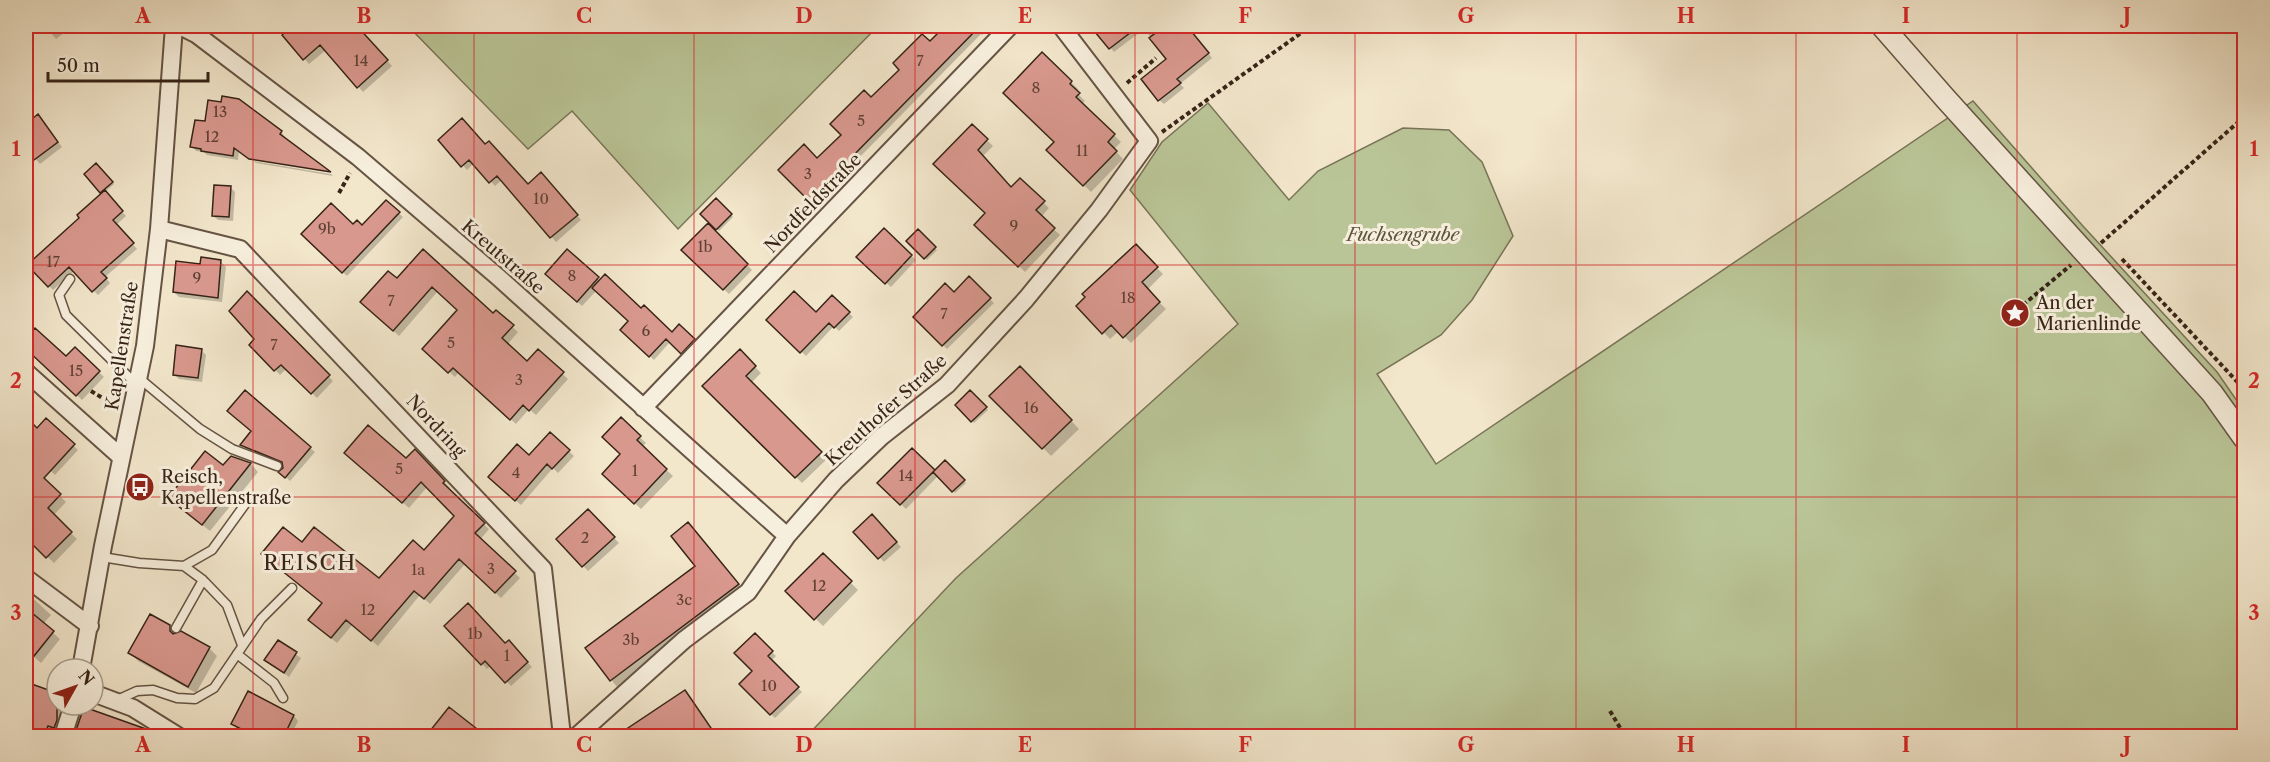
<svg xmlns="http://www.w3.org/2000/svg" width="2270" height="762" font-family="'Libre Caslon Text',serif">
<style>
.green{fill:#bac597;stroke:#787457;stroke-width:1.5}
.shadow{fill:#0003}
.building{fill:#d9988e;stroke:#372417;stroke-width:1.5}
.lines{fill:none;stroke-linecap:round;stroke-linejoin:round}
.service-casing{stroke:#665444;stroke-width:11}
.minor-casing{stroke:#665444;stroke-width:20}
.tertiary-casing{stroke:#665444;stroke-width:24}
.path{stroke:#372417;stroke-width:4;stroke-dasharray:4.5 3;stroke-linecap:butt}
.service{stroke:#f7efdd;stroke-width:8}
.minor{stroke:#f7efdd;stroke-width:16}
.tertiary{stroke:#f7efdd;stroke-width:21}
.grid{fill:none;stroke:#d62828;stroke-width:1.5;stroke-opacity:0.55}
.labels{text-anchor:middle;stroke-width:6;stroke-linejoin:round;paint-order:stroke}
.number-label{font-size:15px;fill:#604135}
.street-label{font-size:18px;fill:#372417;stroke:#f7efdd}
.park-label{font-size:18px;font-style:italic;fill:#5e543d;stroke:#f7efdd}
.poi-label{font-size:18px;fill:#372417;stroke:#f7efdd;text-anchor:start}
.quarter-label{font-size:21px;letter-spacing:1.5px;fill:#372417;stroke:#f7efdd}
.neatline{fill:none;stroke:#d62828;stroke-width:2}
.grid-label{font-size:20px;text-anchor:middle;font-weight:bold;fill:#d62828}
</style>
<rect width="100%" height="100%" fill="#f2e6cb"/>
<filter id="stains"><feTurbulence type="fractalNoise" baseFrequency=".00333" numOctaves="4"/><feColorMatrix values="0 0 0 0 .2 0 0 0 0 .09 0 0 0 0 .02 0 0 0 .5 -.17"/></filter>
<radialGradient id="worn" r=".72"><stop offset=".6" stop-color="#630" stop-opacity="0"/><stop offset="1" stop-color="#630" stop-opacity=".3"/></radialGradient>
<path class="green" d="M 408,26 L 878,26 L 678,229 L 572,111 L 528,149 Z
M 1973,101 L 2082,225 L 2217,372 L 2244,411 L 2244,736 L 807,736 L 956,578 L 1238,324 L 1130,190 L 1162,142 L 1208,103 L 1289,200 L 1318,171 L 1403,128 L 1449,130 L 1482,162 L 1513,236 L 1472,300 L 1441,335 L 1377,374 L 1436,464 Z"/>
<path class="shadow" d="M 45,26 L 73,26 L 56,39 Z
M 296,26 L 344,26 L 349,30 L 356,26 L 392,66 L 363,92 L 326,50 L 309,64 L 284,36 Z
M 947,26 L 991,26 L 982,35 L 981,34 L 851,166 L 854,169 L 816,206 L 780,170 L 817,160 L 843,135 L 872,99 Z
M 1104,26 L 1187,26 L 1212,58 L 1180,84 L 1184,88 L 1164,104 L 1159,100 L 1168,59 L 1144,29 L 1114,52 L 1097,31 Z
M 1042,54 L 1078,89 L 1076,92 L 1085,101 L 1082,104 L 1121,142 L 1114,149 L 1123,159 L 1091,192 L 1048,150 L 1056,142 Z
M 38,116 L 62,147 L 40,164 L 26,147 L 26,125 Z
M 206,123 L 281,132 L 285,137 L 239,151 L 238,160 L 207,155 L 204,152 L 196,151 L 192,146 Z
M 972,126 L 993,146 L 983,156 L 1012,189 L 1020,180 L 1049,208 L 1041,217 L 1060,235 L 1025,272 L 976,225 L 987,213 Z
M 440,140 L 486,146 L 528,186 L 546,179 L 581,220 L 556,242 L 502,180 L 495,186 L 474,163 L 467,170 Z
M 253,161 L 331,174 L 333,176 L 256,163 Z
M 96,165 L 114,184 L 105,192 L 126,216 L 116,225 L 137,249 L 105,277 L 110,283 L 98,295 L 74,271 L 53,290 L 29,265 L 81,218 L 103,193 L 86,175 Z
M 230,187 L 235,192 L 233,221 L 218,220 L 213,216 Z
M 716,200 L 733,217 L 719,231 L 702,214 Z
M 386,202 L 403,217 L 347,276 L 303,234 L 353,226 L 362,227 Z
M 708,225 L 752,270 L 729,294 L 683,250 Z
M 884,230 L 916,260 L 891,287 L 858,257 Z
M 918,231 L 937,250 L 927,260 L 908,241 Z
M 1136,247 L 1163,274 L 1147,290 L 1166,309 L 1131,343 L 1119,331 L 1110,339 L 1078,306 Z
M 423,251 L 493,315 L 496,312 L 518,332 L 507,345 L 527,363 L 538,351 L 568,379 L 536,415 L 529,409 L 516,424 L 459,372 L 455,377 L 424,349 L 459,310 L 438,291 L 399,336 L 368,308 Z
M 567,251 L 600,281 L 672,334 L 679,326 L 697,344 L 685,356 L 670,342 L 654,360 L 622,330 L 630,322 L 596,291 L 582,306 L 552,279 Z
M 221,262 L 226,267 L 222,302 L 179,297 L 174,292 L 201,266 Z
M 969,279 L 994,303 L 947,349 L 915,317 L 954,294 Z
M 247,293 L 333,381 L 317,398 L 287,368 L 280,375 L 251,345 L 257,339 Z
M 833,297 L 853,317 L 839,331 L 834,326 L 806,356 L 768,320 L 816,314 Z
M 35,330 L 66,358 L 75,349 L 104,377 L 82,400 L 26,347 L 26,340 Z
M 201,350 L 206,355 L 202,382 L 179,379 L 174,374 Z
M 740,352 L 761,373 L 751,383 L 827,459 L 802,483 L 705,386 Z
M 1020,368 L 1079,429 L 1051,456 L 992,396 Z
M 970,392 L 988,410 L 974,423 L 957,405 Z
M 26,419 L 37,430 L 46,420 L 78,450 L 55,475 L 26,448 Z
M 621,419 L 646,443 L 642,447 L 673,476 L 641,509 L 604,474 L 622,454 Z
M 550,434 L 574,456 L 558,473 L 553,468 L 521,505 L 495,482 L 529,457 Z
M 242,445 L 310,448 L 315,452 L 290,481 L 281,472 L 285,468 L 283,464 L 246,449 Z
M 912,450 L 935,473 L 945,462 L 966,483 L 955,493 L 938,476 L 906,509 L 879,483 Z
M 415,451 L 450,488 L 448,490 L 489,529 L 480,540 L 520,578 L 501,598 L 465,564 L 430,604 L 420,595 L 378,646 L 353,624 L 337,643 L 316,626 L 323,603 L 302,544 L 379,580 L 424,552 L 456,516 L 428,486 L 409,508 L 352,459 L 406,460 Z
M 232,457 L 251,464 L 258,472 L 210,531 L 178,506 Z
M 36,473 L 66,502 L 53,516 L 77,539 L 54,563 L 26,536 L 26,484 Z
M 588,511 L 619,543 L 588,571 L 558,539 Z
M 877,521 L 901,547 L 884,562 L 855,532 Z
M 694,530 L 744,591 L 617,687 L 587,649 L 697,567 Z
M 823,555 L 858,590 L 823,626 L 787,591 Z
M 26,592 L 51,615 L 43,624 L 60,639 L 41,663 L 26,650 Z
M 169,627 L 177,634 L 209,648 L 217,656 L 196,693 L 138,661 L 130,653 Z
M 449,629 L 505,645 L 508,642 L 532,667 L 511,686 L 491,665 L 487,669 Z
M 755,635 L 776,656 L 771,661 L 802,692 L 775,718 L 741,684 L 754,671 Z
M 278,642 L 301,658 L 289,677 L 266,660 Z
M 26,684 L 57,695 L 57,705 L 68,705 L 59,732 L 26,720 Z
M 685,692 L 716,736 L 617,736 Z
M 249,693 L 294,716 L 298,721 L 292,733 L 296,736 L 253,736 L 238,729 L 233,724 Z
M 450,709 L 483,736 L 428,736 Z
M 132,725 L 154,736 L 76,735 Z"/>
<path class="building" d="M 293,26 L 357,26 L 388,60 L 357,88 L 320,45 L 303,60 L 282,35 Z
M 945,26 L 980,26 L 848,161 L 851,164 L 811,203 L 778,170 L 804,144 L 817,158 L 841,135 L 830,124 L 864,90 L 871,97 L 899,70 L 893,63 L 922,34 L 930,41 Z
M 1090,26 L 1139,26 L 1109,49 Z
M 1165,26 L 1187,26 L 1209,53 L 1177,79 L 1181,83 L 1158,101 L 1141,79 L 1166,59 L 1149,38 Z
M 1042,52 L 1072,81 L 1070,84 L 1080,93 L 1076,97 L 1115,134 L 1108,142 L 1117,151 L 1083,186 L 1046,150 L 1054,142 L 1003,93 Z
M 222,96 L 239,99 L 282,131 L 280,134 L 331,172 L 249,159 L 234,148 L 233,156 L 201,151 L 201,149 L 190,147 L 195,120 L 205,121 L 208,100 L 221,102 Z
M 38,114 L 58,142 L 34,160 L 26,149 L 26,124 Z
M 462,118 L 485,144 L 489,141 L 528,184 L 541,172 L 578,215 L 550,238 L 497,176 L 489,183 L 469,160 L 461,167 L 438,140 Z
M 972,124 L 988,139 L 978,150 L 1011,187 L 1020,178 L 1045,201 L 1036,210 L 1055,228 L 1018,267 L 974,225 L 985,213 L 933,164 Z
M 96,163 L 113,182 L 100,193 L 84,174 Z
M 214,185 L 231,186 L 229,217 L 212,216 Z
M 105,190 L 123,211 L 113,220 L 134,243 L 101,272 L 107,278 L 92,292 L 69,267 L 48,287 L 27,265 L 79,218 L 77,215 Z
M 716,198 L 732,214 L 716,230 L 700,214 Z
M 386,200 L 400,212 L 342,273 L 301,234 L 331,203 L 353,224 L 357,220 L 362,225 Z
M 708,223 L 748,264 L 723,290 L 681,250 Z
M 884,228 L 912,255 L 885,284 L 856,257 Z
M 918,229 L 936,247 L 924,259 L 906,241 Z
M 1136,244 L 1158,267 L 1142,282 L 1160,302 L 1123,338 L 1111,325 L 1102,334 L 1076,306 L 1085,297 L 1082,294 Z
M 423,249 L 493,313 L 496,310 L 514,325 L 502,338 L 527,361 L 538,349 L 564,372 L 529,411 L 523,405 L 510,420 L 453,368 L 448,373 L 422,349 L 457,310 L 432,287 L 393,331 L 360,302 L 388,271 L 397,278 Z
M 567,249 L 599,277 L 577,302 L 545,274 Z
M 201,257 L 221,260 L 218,298 L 173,292 L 176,261 L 200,264 Z
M 605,274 L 641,308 L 644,305 L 672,332 L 679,324 L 695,339 L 681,354 L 666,339 L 649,357 L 620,330 L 628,321 L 592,288 Z
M 969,276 L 991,298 L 942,346 L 913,317 L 945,283 L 954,292 Z
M 247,291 L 330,375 L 311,394 L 281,365 L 274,371 L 249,345 L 254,339 L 229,311 Z
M 794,291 L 816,312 L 832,295 L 850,312 L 834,328 L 829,323 L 800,353 L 766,320 Z
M 35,328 L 66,356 L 75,347 L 100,371 L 76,396 L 26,349 L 26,338 Z
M 176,345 L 202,349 L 198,378 L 173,375 Z
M 740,349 L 756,366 L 746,376 L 822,452 L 795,478 L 702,386 Z
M 1020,366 L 1072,420 L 1042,449 L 989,396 Z
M 245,390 L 311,447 L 285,478 L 278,472 L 283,468 L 282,462 L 240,445 L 251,431 L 227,411 Z
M 970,390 L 987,407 L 971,422 L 955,405 Z
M 26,417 L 37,428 L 46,418 L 75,444 L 44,478 L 61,494 L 48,508 L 72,532 L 46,558 L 26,538 Z
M 621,417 L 641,436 L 637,440 L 667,469 L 634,504 L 602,474 L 620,454 L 602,437 Z
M 368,425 L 406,458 L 415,449 L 445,481 L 443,483 L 485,523 L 475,533 L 516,571 L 495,593 L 459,559 L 424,599 L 414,591 L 371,641 L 346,620 L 331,638 L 308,620 L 322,603 L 261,554 L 283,527 L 302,542 L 314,527 L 379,578 L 413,540 L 424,550 L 454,516 L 421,482 L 402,503 L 344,453 Z
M 550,432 L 570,450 L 552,469 L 547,464 L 515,501 L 488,477 L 517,444 L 529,455 Z
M 912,448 L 935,470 L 900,505 L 877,483 Z
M 205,451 L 223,465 L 231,456 L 251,463 L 202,525 L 168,498 Z
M 945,460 L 965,480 L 952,492 L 933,472 Z
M 588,509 L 615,537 L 582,567 L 556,539 Z
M 872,514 L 897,542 L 878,559 L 853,532 Z
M 688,522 L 739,584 L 610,681 L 585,648 L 695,566 L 671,536 Z
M 823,553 L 852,581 L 814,620 L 785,591 Z
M 468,603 L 505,643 L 509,640 L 528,662 L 505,683 L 485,661 L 481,665 L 444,626 Z
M 26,608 L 54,631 L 26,666 Z
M 150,614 L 170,625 L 170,631 L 173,634 L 181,631 L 210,647 L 188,687 L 128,653 Z
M 755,633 L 773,651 L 768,656 L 799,687 L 770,715 L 739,684 L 752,671 L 734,653 Z
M 278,640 L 297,652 L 284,673 L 264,660 Z
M 26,682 L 57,693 L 57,720 L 54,728 L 48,726 L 44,736 L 26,736 Z
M 685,690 L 711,728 L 698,736 L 616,736 Z
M 248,691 L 294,715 L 284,736 L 255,736 L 231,724 Z
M 84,707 L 146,729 L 159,736 L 74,736 Z
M 449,707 L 486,736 L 426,736 Z"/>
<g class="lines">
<g class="service-casing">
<path id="service" d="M 70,279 L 59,295 L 66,315 L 137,385
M 139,378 L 200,429 L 232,449 L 277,466
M 102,557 L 139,563 L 184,566 L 212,550 L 251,496
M 184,566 L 203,580 L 227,605 L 242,645
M 176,628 L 203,580
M 237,654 L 274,683 L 283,698
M 115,701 L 137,691 L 153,690 L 177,698 L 195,699 L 214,688 L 261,619 L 292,588"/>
</g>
<g class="minor-casing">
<path id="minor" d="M 180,26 L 196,34 L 358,157 L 498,277 L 787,536
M 159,229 L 240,249 L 543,569 L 562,736
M 26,372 L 121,457
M 643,408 L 1010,26
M 26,578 L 90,626
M 81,669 L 103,546 L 145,346 L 159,229 L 174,26
M 93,693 L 133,708 L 178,736
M 63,736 L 73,705
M 577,736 L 684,640 L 748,592 L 787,536 L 836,480 L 881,437 L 947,385 L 1026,299 L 1099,210 L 1149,141 L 1061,26"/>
</g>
<g class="tertiary-casing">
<path id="tertiary" d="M 1882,26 L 1945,98 L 2212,393 L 2244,438"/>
</g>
<path class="path" d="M 1127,83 L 1156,58
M 1162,132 L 1311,26
M 339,193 L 350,173
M 2101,243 L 2244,117
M 2122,259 L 2244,389
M 2023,305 L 2071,265
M 91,391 L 114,405
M 1610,711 L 1625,736"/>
<use href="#service" class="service"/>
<use href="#minor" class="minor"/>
<use href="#tertiary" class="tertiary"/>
</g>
<path class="grid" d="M 253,26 L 253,736M 474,26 L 474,736M 694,26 L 694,736M 915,26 L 915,736M 1135,26 L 1135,736M 1355,26 L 1355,736M 1576,26 L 1576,736M 1796,26 L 1796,736M 2017,26 L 2017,736M 26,265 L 2244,265M 26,497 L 2244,497"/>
<defs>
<g id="sight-disc" transform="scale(1.5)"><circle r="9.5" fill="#8f2418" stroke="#f7efdd"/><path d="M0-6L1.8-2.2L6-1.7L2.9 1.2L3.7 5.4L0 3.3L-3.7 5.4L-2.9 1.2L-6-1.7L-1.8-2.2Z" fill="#fff"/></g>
<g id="bus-disc" transform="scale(1.5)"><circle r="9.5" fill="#8f2418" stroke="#f7efdd"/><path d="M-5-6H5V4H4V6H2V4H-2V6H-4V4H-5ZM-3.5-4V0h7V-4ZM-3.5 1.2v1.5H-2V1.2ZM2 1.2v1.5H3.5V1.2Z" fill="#fff"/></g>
</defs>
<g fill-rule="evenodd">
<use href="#sight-disc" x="2015" y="313"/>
<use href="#bus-disc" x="140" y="487"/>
</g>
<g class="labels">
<g class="number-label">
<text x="361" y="66">14</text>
<text x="920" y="66">7</text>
<text x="1036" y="93">8</text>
<text x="220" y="117">13</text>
<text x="861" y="126">5</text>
<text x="212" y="142">12</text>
<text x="1082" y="156">11</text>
<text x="808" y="179">3</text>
<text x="541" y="204">10</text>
<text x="1014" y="231">9</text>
<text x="327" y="234">9b</text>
<text x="705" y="252">1b</text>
<text x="53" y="267">17</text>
<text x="572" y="281">8</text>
<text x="197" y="283">9</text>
<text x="1128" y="303">18</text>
<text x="391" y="306">7</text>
<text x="944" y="319">7</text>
<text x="646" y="336">6</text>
<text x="451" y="348">5</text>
<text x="274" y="350">7</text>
<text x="76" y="376">15</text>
<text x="519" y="385">3</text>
<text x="1031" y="413">16</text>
<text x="399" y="474">5</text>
<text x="635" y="476">1</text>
<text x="516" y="478">4</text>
<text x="906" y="481">14</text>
<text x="585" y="543">2</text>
<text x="491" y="574">3</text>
<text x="418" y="575">1a</text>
<text x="819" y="591">12</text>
<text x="684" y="605">3c</text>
<text x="368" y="615">12</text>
<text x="475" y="639">1b</text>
<text x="631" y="645">3b</text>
<text x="507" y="661">1</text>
<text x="769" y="691">10</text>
</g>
<g class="street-label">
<text transform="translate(813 203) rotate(-46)" y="6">Nordfeldstraße</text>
<text transform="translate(503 257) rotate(41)" y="6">Kreutstraße</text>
<text transform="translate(122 346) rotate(-81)" y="6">Kapellenstraße</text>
<text transform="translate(886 410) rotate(-42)" y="6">Kreuthofer Straße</text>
<text transform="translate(436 426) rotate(47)" y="6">Nordring</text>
</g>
<g class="park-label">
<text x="1403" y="241">Fuchsengrube</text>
</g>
<g class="poi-label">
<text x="2036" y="309">An der<tspan x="2036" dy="21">Marienlinde</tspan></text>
<text x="161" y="483">Reisch,<tspan x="161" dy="21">Kapellenstraße</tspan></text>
</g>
<g class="quarter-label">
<text x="310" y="570">REISCH</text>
</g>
</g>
<rect width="2270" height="762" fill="none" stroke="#f2e6cb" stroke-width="66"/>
<g transform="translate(75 687) rotate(50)"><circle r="28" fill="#f7efdd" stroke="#aa9e8e" stroke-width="1.5"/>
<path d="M0-4.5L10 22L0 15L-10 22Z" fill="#8f2418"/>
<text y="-9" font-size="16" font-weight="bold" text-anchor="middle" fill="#372417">N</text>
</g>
<path d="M48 72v9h160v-9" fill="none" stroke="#372417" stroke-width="3"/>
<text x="57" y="72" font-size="18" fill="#372417" stroke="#f7efdd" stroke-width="4.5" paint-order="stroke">50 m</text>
<rect x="33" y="33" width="2204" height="696" class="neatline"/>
<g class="grid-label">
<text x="143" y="23">A</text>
<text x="364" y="23">B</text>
<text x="584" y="23">C</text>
<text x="804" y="23">D</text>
<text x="1025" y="23">E</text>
<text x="1245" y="23">F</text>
<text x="1466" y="23">G</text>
<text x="1686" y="23">H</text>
<text x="1906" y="23">I</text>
<text x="2127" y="23">J</text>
<text x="16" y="156">1</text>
<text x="2254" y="156">1</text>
<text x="16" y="388">2</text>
<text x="2254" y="388">2</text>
<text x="16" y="620">3</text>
<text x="2254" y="620">3</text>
<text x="143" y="752">A</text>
<text x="364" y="752">B</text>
<text x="584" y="752">C</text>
<text x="804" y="752">D</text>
<text x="1025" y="752">E</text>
<text x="1245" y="752">F</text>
<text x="1466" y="752">G</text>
<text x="1686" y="752">H</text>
<text x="1906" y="752">I</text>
<text x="2127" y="752">J</text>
</g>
<rect width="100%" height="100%" filter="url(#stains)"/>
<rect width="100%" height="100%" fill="url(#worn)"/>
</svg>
